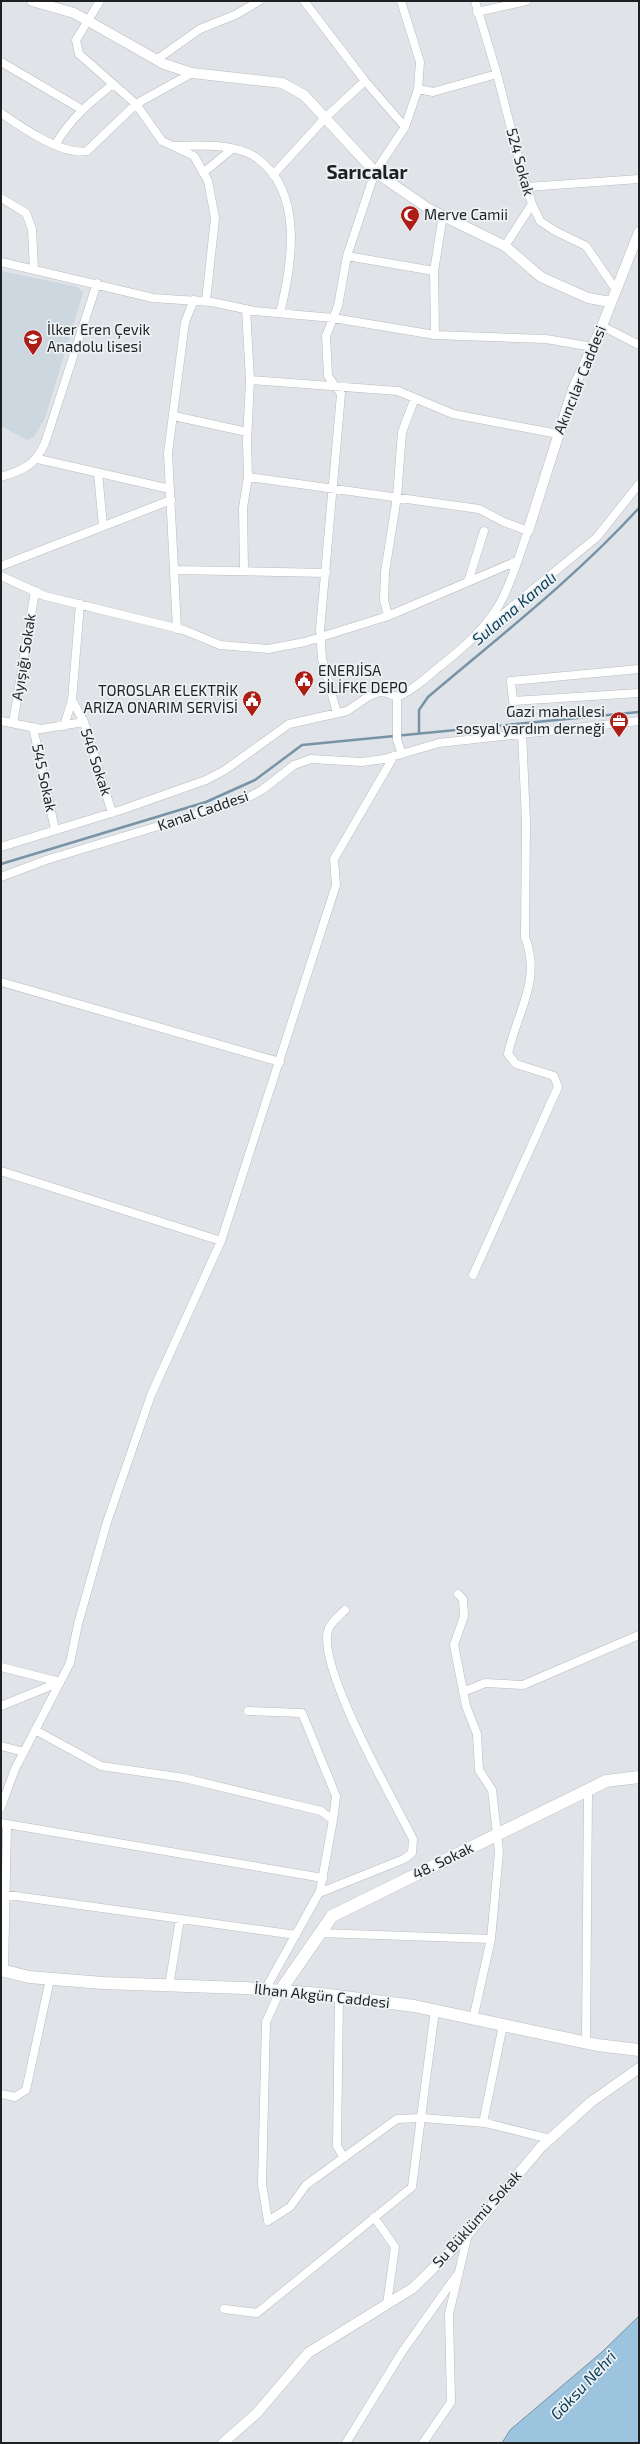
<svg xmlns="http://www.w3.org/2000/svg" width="640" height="2444" font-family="'Exo 2',sans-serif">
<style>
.built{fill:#ccd7df}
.water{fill:#9dc4de;stroke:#7793a5}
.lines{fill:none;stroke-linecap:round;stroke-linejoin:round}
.stream{stroke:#7793a5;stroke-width:2.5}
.minor-casing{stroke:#b8bcbf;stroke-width:9}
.tertiary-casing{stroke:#b8bcbf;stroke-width:11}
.secondary-casing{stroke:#b8bcbf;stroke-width:13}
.minor{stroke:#fff;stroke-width:8}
.tertiary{stroke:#fff;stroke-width:10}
.secondary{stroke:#fff;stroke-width:12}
.labels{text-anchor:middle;stroke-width:3.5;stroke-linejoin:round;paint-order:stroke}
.street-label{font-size:15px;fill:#1f2021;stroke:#edf2f5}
.poi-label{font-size:15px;fill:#1f2021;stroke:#edf2f5;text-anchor:start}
.water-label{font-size:16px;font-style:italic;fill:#0b3c57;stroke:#edf2f5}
.district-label{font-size:19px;font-weight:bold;fill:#1f2021;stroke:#edf2f5}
</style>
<rect width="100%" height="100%" fill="#e0e4e8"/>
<path class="built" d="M 1,271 L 78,287 L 83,293 L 45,418 L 34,437 L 27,440 L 1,426 Z"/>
<path class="water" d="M 639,2316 L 639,2443 L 502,2443 L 510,2430 L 602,2352 Z"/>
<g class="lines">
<path class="stream" d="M 419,732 L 419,710 L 428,697 C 500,636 575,578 639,508
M 1,864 L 206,802 L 255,780 L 302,745 L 639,712"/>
<g class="minor-casing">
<path id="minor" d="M 100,1 L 76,40 L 79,54 L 136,104 L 162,141 L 194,156 L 208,181 L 215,218 L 206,301
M 304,1 L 365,81 L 405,127
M 475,1 L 497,74 L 521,168 L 532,204 L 540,221 L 555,231 L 586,246 L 616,290
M 477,12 L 526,1
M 156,60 L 200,29 L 235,15 L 259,1
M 1,62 L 81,109
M 418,89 L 433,92 L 497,74
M 1,113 C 21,127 63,156 87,151 L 136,104 L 192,73
M 55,145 C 72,117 88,104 113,84
M 175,146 C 199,145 238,143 258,159 C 304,193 292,265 280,313
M 203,173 L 232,149
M 273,175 L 326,117 L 365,81
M 527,187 L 639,179
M 1,198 L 26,213 L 32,229 L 34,269
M 505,246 L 532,204
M 347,256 L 434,271
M 1,262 L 153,298 L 212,302 L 254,311 L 333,318 L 435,335 L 546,339 L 593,347
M 602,326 L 639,345
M 435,335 L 434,271 L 443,215
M 250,380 L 398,391 L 453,414 L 558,434
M 174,416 L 247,432
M 38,459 L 170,489
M 98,473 L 103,526
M 1,477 C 24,470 35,465 45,443 L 97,283
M 248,477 L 479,509 L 504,522 L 528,531 C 519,555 512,583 499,605 C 484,630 462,649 439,667 C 426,678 413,690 397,697
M 1,566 L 171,500
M 174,570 L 326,573
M 244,571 L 243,508 L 248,477 L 247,441 L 250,380 L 246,309
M 1,576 L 45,596 L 184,630 L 220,645 L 268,649 L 305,642 L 388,616 L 517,561
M 468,582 L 484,531
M 388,616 L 384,600 L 385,572 L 397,497 L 402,432 L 415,398
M 486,628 L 597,537 L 639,484
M 177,629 L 168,453 L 185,322 L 194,300
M 639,669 L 511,681 L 513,701 L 639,693
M 72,700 L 84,722
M 337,713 L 322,659 L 320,630 L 341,394 L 328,376 L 326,336 L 338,306 L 347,256 L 375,172 L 405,127 L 418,89 L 420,62 L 401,1
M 1,721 L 41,729 L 84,722 L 112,813
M 13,723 L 35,591
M 64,726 L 72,700 L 80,604
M 33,727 L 55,830
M 1,847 L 124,809 L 206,780 L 225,770 L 289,724 L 347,711 L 369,696 L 382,691 L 397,697 L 397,740 L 402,754
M 1,877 L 46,860 L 241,801 L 262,790 L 294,765 L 311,759 L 362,762 L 384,759 L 439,743 L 639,721
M 1,982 L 280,1062
M 1,1171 L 221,1241
M 473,1275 L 558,1087 L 554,1076 L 516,1064 L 508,1054 C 517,1011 542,981 525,937 L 526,822 L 522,732
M 458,1594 L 463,1599 L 464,1616 L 454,1645 L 466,1706 L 477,1734 L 479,1770 L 492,1790 L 499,1852 L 491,1939 L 473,2019
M 1,1667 L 60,1682
M 463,1692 L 485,1683 L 523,1685 L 639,1635
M 1,1706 L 60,1682
M 248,1711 L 302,1713 L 336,1796 L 333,1820 L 320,1891 L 265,1990
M 35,1730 L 101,1766 L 184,1778 L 321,1811 L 333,1820
M 1,1746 L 24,1752
M 1,1807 L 15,1769 L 70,1663 L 78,1624 L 107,1522 L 151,1395 L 221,1241 L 336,885 L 334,859 L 394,756
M 1,1823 L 323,1878
M 319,1893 L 404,1859 L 412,1853 L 413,1839 C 395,1803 313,1661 329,1628 C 332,1621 340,1615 345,1610
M 1,1894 L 296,1935
M 320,1933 L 491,1939
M 4,1971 L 7,1824
M 169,1986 L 180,1919
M 280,1991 L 266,2022 L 262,2184 L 268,2221 L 290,2207 L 306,2185 L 397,2119 L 422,2118 L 486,2123 L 550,2139
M 339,1996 L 337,2146 L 344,2158
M 586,2043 L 588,1790
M 1,2094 L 15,2097 L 26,2090 L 50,1979
M 483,2123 L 503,2025
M 374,2217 L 395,2247 L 387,2304
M 224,2309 L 257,2313 L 412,2187 L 435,2010
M 346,2443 L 402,2352 L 456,2276
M 423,2443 L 451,2402 L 449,2314 L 468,2234"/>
</g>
<g class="tertiary-casing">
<path id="tertiary" d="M 32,1 L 74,13 L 164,64 L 192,73 L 282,83 L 304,95 L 375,172 L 429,209 L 505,246 L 541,277 L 588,298 L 611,302
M 528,531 L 573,389 L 602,326 L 639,232
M 223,2443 L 257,2413 L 308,2353 L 413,2288 L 468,2234 L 541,2147 L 591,2102 L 639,2068"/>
</g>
<g class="secondary-casing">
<path id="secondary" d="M 1,1970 L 29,1977 L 103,1983 L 244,1988 L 321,1994 L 414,2006 L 597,2045 L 639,2050
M 280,1991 L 332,1916 L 606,1781 L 639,1777"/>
</g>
<use href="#minor" class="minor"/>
<use href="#tertiary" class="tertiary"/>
<use href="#secondary" class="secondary"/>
</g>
<defs>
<g id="mosque-pin" transform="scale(1)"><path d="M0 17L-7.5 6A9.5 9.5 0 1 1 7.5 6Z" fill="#ad1d16" stroke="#edf2f5"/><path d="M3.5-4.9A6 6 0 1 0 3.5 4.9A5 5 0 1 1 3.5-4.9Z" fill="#fff"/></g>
<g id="school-pin" transform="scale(1)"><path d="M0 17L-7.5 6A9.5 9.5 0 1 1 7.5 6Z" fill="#ad1d16" stroke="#edf2f5"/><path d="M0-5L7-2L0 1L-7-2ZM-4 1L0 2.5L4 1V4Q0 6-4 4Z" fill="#fff"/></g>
<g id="civic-pin" transform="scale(1)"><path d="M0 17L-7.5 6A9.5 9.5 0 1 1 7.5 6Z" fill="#ad1d16" stroke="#edf2f5"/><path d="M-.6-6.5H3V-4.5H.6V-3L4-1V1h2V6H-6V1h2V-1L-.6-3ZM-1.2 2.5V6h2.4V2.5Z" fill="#fff"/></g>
<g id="office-pin" transform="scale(1)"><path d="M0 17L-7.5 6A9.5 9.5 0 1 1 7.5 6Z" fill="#ad1d16" stroke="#edf2f5"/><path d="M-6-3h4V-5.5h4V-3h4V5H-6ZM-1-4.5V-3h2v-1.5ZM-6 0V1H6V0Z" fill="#fff"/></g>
</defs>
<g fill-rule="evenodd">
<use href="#mosque-pin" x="410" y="215"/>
<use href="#school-pin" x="33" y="339"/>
<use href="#civic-pin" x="304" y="680"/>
<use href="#civic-pin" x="252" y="700"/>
<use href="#office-pin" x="619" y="721"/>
</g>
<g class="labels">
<g class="street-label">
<text transform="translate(520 162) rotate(75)" y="5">524 Sokak</text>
<text transform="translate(580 380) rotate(-68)" y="5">Akıncılar Caddesi</text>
<text transform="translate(24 657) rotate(-81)" y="5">Ayışığı Sokak</text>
<text transform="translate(96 762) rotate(72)" y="5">546 Sokak</text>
<text transform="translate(44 778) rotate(78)" y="5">545 Sokak</text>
<text transform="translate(203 811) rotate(-19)" y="5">Kanal Caddesi</text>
<text transform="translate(443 1861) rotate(-26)" y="5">48. Sokak</text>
<text transform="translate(322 1996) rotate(6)" y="5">İlhan Akgün Caddesi</text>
<text transform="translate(477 2219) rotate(-48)" y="5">Su Büklümü Sokak</text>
</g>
<g class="poi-label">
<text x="424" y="220">Merve Camii</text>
<text x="47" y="335">İlker Eren Çevik<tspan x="47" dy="17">Anadolu lisesi</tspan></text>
<text x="318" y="676">ENERJİSA<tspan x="318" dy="17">SİLİFKE DEPO</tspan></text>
<text x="238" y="696" text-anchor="end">TOROSLAR ELEKTRİK<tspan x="238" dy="17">ARIZA ONARIM SERVİSİ</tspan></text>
<text x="605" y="717" text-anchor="end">Gazi mahallesi<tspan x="605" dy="17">sosyal yardım derneği</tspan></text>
</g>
<g class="water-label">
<text transform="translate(514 608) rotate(-40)" y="6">Sulama Kanalı</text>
<text transform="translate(583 2385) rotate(-47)" y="6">Göksu Nehri</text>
</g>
<g class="district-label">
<text x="367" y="179">Sarıcalar</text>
</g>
</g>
<rect width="640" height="2444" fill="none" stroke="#1f2021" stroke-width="4"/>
</svg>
